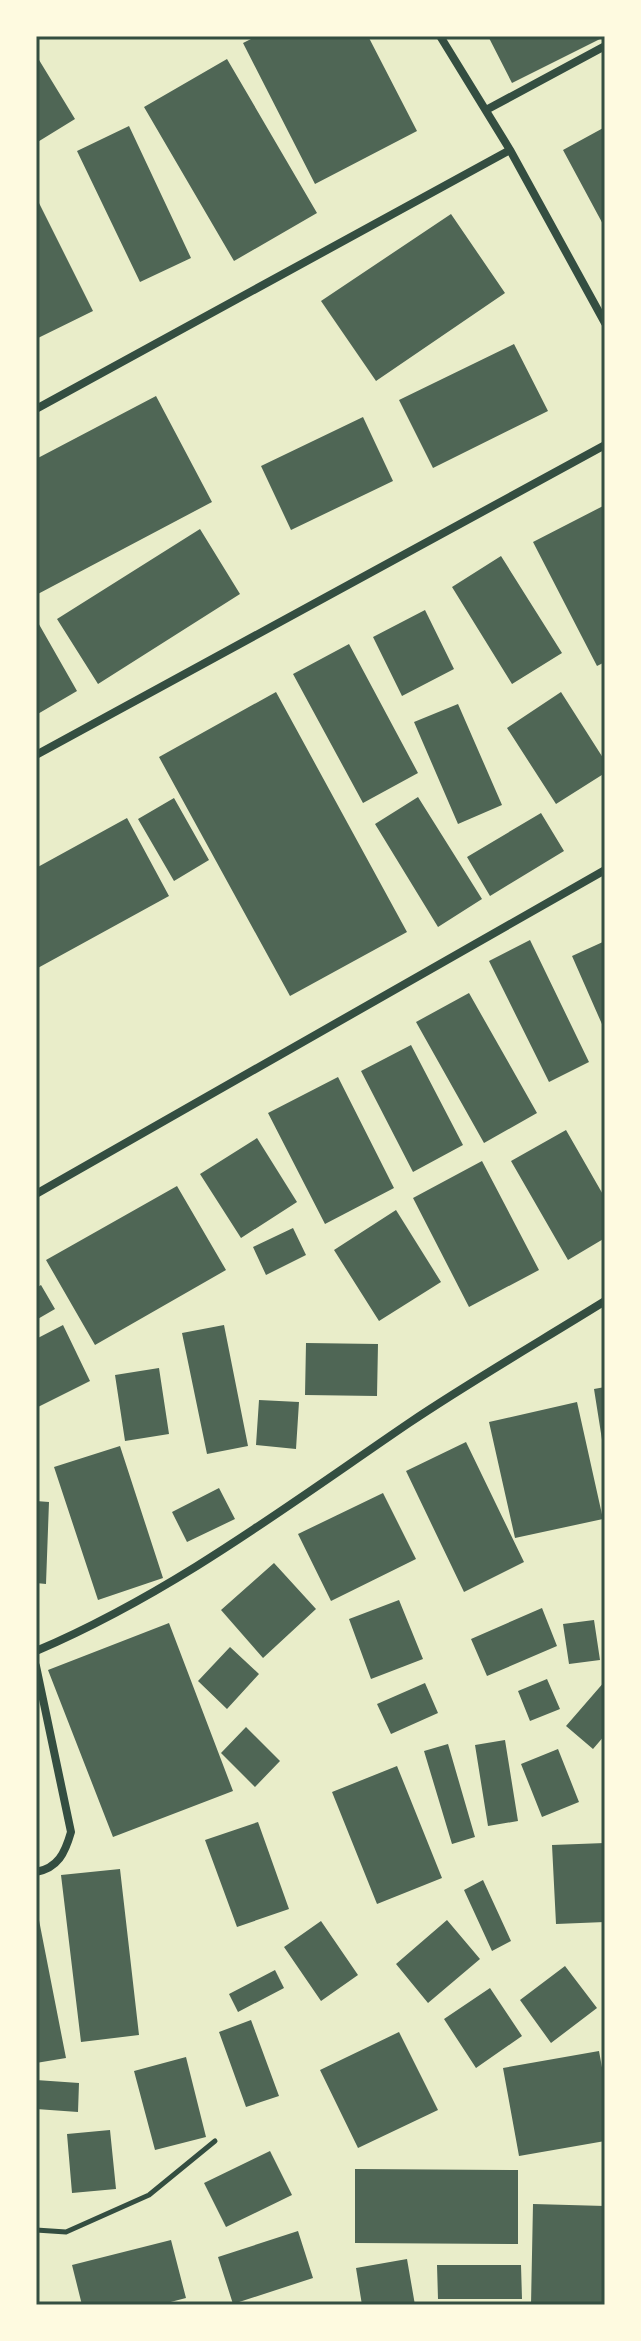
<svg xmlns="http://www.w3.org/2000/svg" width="641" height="2341" font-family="Rubik,sans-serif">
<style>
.building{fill:#4f6655}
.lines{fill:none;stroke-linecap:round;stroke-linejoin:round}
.path{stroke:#344e41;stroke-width:5}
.minor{stroke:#344e41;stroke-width:8}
.neatline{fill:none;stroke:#344e41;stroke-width:3}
</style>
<rect width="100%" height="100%" fill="#e9edc9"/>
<path class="building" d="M 257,36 L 368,36 L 417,131 L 315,184 L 243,43 Z
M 488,36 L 598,36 L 600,39 L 512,83 Z
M 36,55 L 75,119 L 36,143 Z
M 227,59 L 317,213 L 234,261 L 144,107 Z
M 129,126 L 191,258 L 140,282 L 77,151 Z
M 605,127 L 605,228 L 563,150 Z
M 36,197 L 93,311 L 36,339 Z
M 451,214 L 505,293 L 376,381 L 321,301 Z
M 514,344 L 548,411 L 433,468 L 399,400 Z
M 156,396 L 212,502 L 36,595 L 36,459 Z
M 363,417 L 393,481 L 291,530 L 261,466 Z
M 605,505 L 605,662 L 597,666 L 533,542 Z
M 200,529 L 240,594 L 98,684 L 57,619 Z
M 501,556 L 562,653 L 512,684 L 452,587 Z
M 425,610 L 454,669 L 402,696 L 373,637 Z
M 36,619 L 77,691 L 36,715 Z
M 349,644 L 418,773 L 363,803 L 293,674 Z
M 276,692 L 407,932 L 290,996 L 159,757 Z
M 561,692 L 605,761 L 605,773 L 556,804 L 507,728 Z
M 458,704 L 502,805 L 458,824 L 414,722 Z
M 418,797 L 482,899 L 438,927 L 375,824 Z
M 174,798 L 209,860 L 174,881 L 138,819 Z
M 541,813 L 564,851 L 490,896 L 467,857 Z
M 127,818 L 169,896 L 36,969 L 36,868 Z
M 530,940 L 589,1062 L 549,1082 L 489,961 Z
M 605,941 L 605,1031 L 572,956 Z
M 469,993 L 537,1113 L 484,1143 L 416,1022 Z
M 411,1045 L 463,1145 L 413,1172 L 361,1071 Z
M 338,1077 L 394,1188 L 325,1224 L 268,1113 Z
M 566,1130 L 605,1198 L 605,1238 L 568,1260 L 511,1161 Z
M 257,1138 L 297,1202 L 241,1238 L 200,1174 Z
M 482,1161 L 539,1270 L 469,1307 L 413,1198 Z
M 177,1186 L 226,1270 L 95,1345 L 46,1260 Z
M 396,1210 L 441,1282 L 379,1321 L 334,1250 Z
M 293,1228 L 306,1255 L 266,1275 L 253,1247 Z
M 41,1285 L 55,1309 L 36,1320 L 36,1288 Z
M 63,1325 L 90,1381 L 36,1408 L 36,1339 Z
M 224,1325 L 248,1446 L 207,1454 L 182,1333 Z
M 306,1343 L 378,1344 L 377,1396 L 305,1395 Z
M 159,1368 L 169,1434 L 125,1441 L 115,1375 Z
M 605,1387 L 605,1445 L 603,1446 L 594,1389 Z
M 259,1400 L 299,1402 L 296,1449 L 256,1445 Z
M 577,1402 L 603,1519 L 515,1538 L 489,1422 Z
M 466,1442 L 524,1562 L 464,1592 L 406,1471 Z
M 120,1446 L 163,1578 L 98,1600 L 54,1467 Z
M 219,1488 L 235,1519 L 187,1542 L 172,1512 Z
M 383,1493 L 416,1559 L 331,1601 L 298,1534 Z
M 36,1501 L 49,1502 L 46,1584 L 36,1583 Z
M 274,1563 L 316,1609 L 263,1658 L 221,1610 Z
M 399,1600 L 423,1659 L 371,1679 L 349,1619 Z
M 542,1608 L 557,1646 L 487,1676 L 471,1639 Z
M 594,1620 L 600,1660 L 569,1664 L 563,1624 Z
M 169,1623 L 233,1791 L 113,1837 L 48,1670 Z
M 230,1647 L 259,1674 L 227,1709 L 198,1681 Z
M 547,1679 L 560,1709 L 530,1721 L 518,1691 Z
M 605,1681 L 605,1735 L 593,1749 L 566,1726 Z
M 425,1683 L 438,1713 L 391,1734 L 377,1704 Z
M 246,1727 L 280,1761 L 255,1787 L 221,1753 Z
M 505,1740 L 518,1821 L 488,1826 L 475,1745 Z
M 448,1744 L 475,1837 L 452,1844 L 424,1751 Z
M 558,1749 L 579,1802 L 542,1817 L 521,1764 Z
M 397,1766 L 442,1878 L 377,1904 L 332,1792 Z
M 258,1822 L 289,1909 L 237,1927 L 205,1840 Z
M 605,1843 L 605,1922 L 556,1924 L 552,1845 Z
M 120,1869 L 139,2035 L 81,2042 L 61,1875 Z
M 483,1880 L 511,1941 L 492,1951 L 464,1890 Z
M 37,1910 L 66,2058 L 36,2063 L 36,1911 Z
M 447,1920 L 480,1959 L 428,2003 L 396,1964 Z
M 321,1921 L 358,1975 L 321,2001 L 284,1947 Z
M 565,1966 L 597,2008 L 551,2043 L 520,2000 Z
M 275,1970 L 284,1988 L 238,2012 L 229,1994 Z
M 490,1988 L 522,2036 L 476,2068 L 444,2019 Z
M 251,2020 L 279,2096 L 246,2107 L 219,2032 Z
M 399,2032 L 438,2110 L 358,2148 L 320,2070 Z
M 599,2051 L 605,2084 L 605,2141 L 519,2156 L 503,2068 Z
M 186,2057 L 206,2137 L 155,2150 L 134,2071 Z
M 36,2080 L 79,2083 L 78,2112 L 36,2109 Z
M 110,2130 L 116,2189 L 72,2193 L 67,2134 Z
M 270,2151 L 292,2195 L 226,2227 L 204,2183 Z
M 355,2169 L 518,2170 L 518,2244 L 355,2243 Z
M 533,2204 L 605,2206 L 605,2305 L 531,2305 Z
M 298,2231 L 313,2278 L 233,2304 L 218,2257 Z
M 171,2240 L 186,2298 L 159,2305 L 82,2305 L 72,2265 Z
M 407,2259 L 415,2305 L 362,2305 L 356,2268 Z
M 437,2265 L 521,2265 L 522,2299 L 438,2299 Z"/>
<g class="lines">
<path class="path" d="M 36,2230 L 66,2232 L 149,2195 L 215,2141"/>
<path class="minor" d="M 440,36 L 510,150 L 605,323
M 486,110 L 605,46
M 36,409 L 510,150
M 36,755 L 605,445
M 36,1194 L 605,870
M 36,1651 C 172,1593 287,1506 409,1423 C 473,1380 539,1342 605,1301
M 36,1666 L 71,1832 C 65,1853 58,1868 36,1872"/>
</g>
<rect width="641" height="2341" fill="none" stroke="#fefae0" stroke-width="76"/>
<rect x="38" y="38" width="565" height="2265" class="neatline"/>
</svg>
